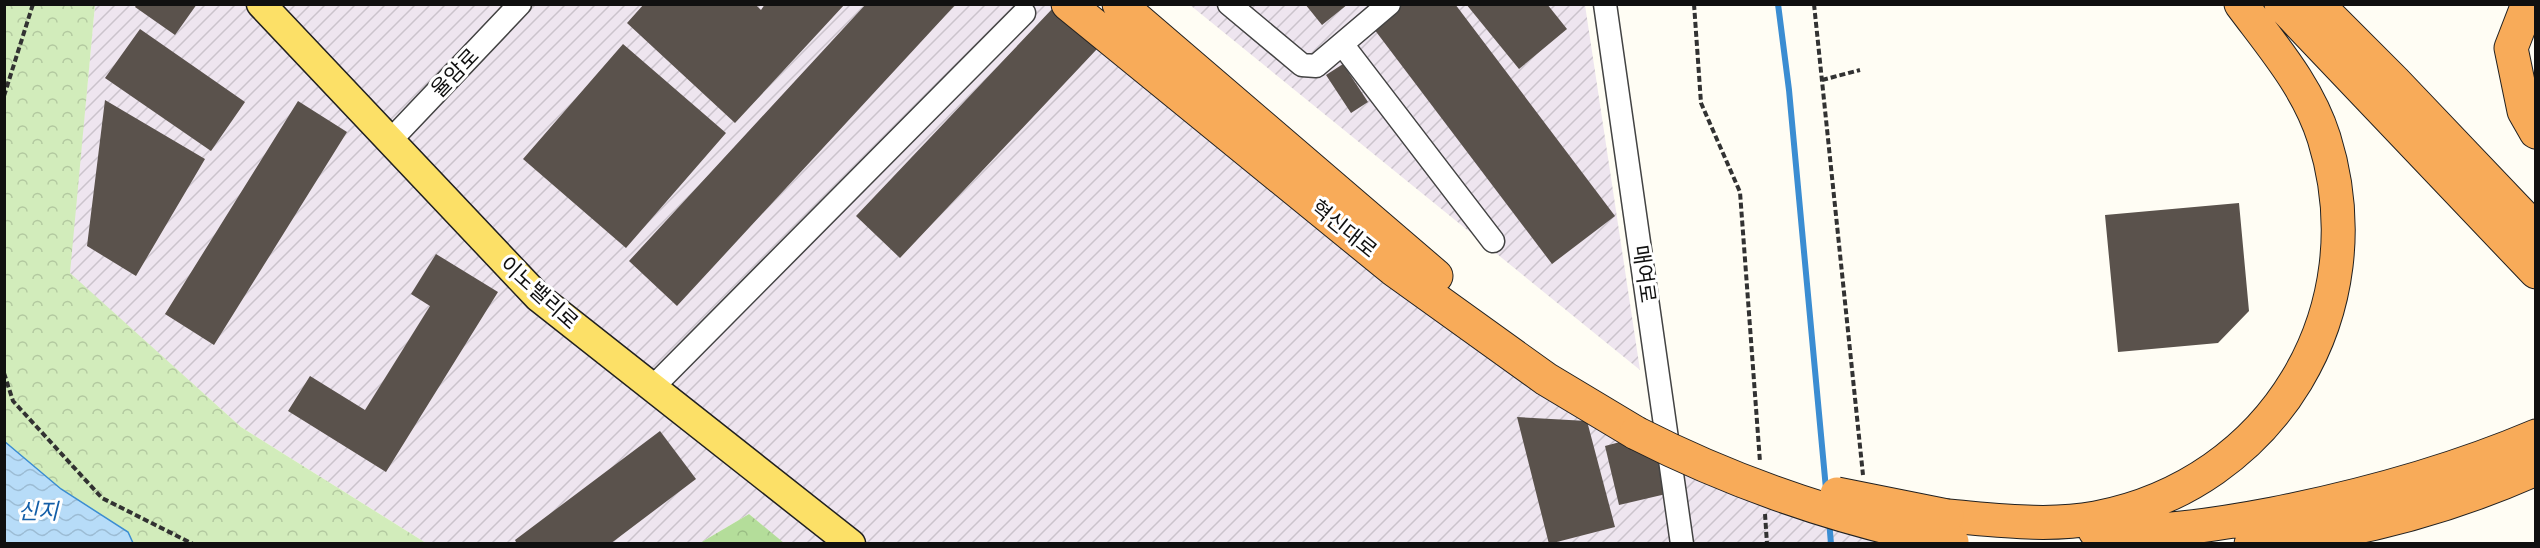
<svg xmlns="http://www.w3.org/2000/svg" width="2540" height="548" font-family="Georgia,'Noto Sans KR',serif">
<style>
.industrial{fill:url(#industrial-furrows)}
.forest{fill:url(#forest-crowns)}
.park{fill:url(#park-crowns)}
.water{fill:url(#water-waves);stroke:#3b8dd2;stroke-width:1.5}
.lines{fill:none;stroke-linecap:round;stroke-linejoin:round}
.stream{stroke:#3b8dd2;stroke-width:6}
.building{fill:#5a524c}
.minor-casing{stroke:#434343;stroke-width:25}
.major-casing{stroke:#212121;stroke-width:31}
.highway-casing{stroke:#212121;stroke-width:35}
.path{stroke:#323232;stroke-width:4;stroke-dasharray:6 3;stroke-linecap:butt}
.minor{stroke:#fff;stroke-width:22}
.major{stroke:#fce067;stroke-width:28}
.highway{stroke:#f8ab59;stroke-width:33}
.highway-bridge-casing{stroke:#212121;stroke-width:35;stroke-linecap:butt}
.highway-bridge{stroke:#f8ab59;stroke-width:33}
.labels{text-anchor:middle;stroke-width:6;stroke-linejoin:round;paint-order:stroke}
.street-label{font-size:21px;fill:#101010;stroke:#fff}
.water-label{font-size:22px;font-style:italic;fill:#145fa8;stroke:#fff}
</style>
<defs>
<pattern id="industrial-furrows" width="10" height="10" patternUnits="userSpaceOnUse" patternTransform="scale(1.5)"><rect width="10" height="10" fill="#eee5ef"/><path d="M-1 1l2-2M0 10L10 0M9 11l2-2" fill="none" stroke="#cbc3cc"/></pattern>
<pattern id="forest-crowns" width="20" height="18" patternUnits="userSpaceOnUse" patternTransform="scale(1.5)"><rect width="20" height="18" fill="#b4dd9a"/><path d="M2 6a3 3 0 1 1 6 0M12 15a3 3 0 1 1 6 0" fill="none" stroke="#9abd84"/></pattern>
<pattern id="park-crowns" width="20" height="18" patternUnits="userSpaceOnUse" patternTransform="scale(1.5)"><rect width="20" height="18" fill="#d2ecbb"/><path d="M2 6a3 3 0 1 1 6 0M12 15a3 3 0 1 1 6 0" fill="none" stroke="#b3c9a0"/></pattern>
<pattern id="water-waves" width="16" height="10" patternUnits="userSpaceOnUse" patternTransform="scale(1.5)"><rect width="16" height="10" fill="#b7dcf8"/><path d="M0 5q4-4 8 0t8 0" fill="none" stroke="#9cbcd4"/></pattern>
</defs>
<rect width="100%" height="100%" fill="#fffdf4"/>
<path class="industrial" d="M 95,5 L 1058,5 L 1697,476 L 1925,543 L 784,544 L 749,514 L 700,543 L 426,543 L 241,427 L 69,273 Z
M 1190,5 L 1585,5 L 1640,370 Z"/>
<path class="forest" d="M 749,514 L 784,543 L 700,543 Z"/>
<path class="park" d="M 4,5 L 95,5 L 70,273 L 241,427 L 426,543 L 5,543 Z"/>
<path class="water" d="M 4,441 L 61,489 L 128,532 L 133,543 L 5,543 Z"/>
<g class="lines">
<path class="stream" d="M 1778,4 L 1789,90 L 1826,489
M 1829,520 L 1831,544"/>
</g>
<path class="building" d="M 137,4 L 197,4 L 175,35 L 135,7 Z
M 644,4 L 755,4 L 761,10 L 765,4 L 845,4 L 735,123 L 627,23 Z
M 866,4 L 956,4 L 677,306 L 629,261 Z
M 1305,4 L 1348,4 L 1322,25 Z
M 1398,4 L 1455,4 L 1615,216 L 1552,264 L 1371,25 Z
M 1466,4 L 1547,4 L 1567,29 L 1519,69 Z
M 1053,8 L 1097,49 L 900,258 L 856,216 Z
M 140,29 L 245,102 L 211,151 L 105,78 Z
M 623,44 L 726,133 L 626,248 L 523,159 Z
M 1343,64 L 1368,102 L 1351,113 L 1326,75 Z
M 105,100 L 205,159 L 136,276 L 87,246 Z
M 298,101 L 347,132 L 214,345 L 165,314 Z
M 2239,203 L 2249,311 L 2218,343 L 2118,352 L 2105,215 Z
M 436,254 L 498,292 L 386,472 L 288,411 L 310,376 L 365,410 L 430,306 L 411,294 Z
M 1517,417 L 1587,421 L 1615,527 L 1549,544 Z
M 660,431 L 696,479 L 610,544 L 517,544 L 515,540 Z
M 1620,442 L 1658,461 L 1666,494 L 1619,505 L 1605,446 Z"/>
<g class="lines">
<g class="minor-casing">
<path id="minor" d="M 1229,4 L 1302,65 L 1316,66 L 1389,4
M 1605,4 L 1682,544
M 1342,44 L 1493,241
M 389,142 L 520,4
M 652,388 L 1024,13"/>
</g>
<g class="major-casing">
<path id="major" d="M 261,4 L 538,297 L 851,544"/>
</g>
<g class="highway-casing">
<path id="highway" d="M 1068,4 L 1393,269 L 1546,379 L 1636,433
M 1119,4 L 1436,276
M 2281,4 L 2536,272
M 2317,4 L 2394,81 L 2536,230
M 2528,4 L 2511,48 L 2524,111 L 2536,132
M 1947,516 C 1996,520 2048,527 2096,518 C 2273,484 2378,311 2324,138 C 2308,87 2273,47 2241,4
M 2095,531 C 2154,534 2215,525 2273,514 C 2363,496 2451,472 2536,436
M 2251,544 C 2349,534 2446,509 2536,469"/>
</g>
<path class="path" d="M 1694,4 L 1701,103 L 1740,192 L 1760,462
M 1814,4 L 1863,475
M 1822,80 L 1860,70
M 4,96 L 33,4
M 4,373 L 13,401 L 102,498 L 193,544
M 1765,514 L 1767,544"/>
<use href="#minor" class="minor"/>
<use href="#major" class="major"/>
<use href="#highway" class="highway"/>
<g class="highway-bridge-casing">
<path id="highway-bridge" d="M 1636,433 C 1736,484 1842,520 1952,542
M 1837,494 L 1947,516"/>
</g>
<use href="#highway-bridge" class="highway-bridge"/>
</g>
<g class="labels">
<g class="street-label">
<text transform="translate(455 73) rotate(-46)" y="7">율암로</text>
<text transform="translate(1344 229) rotate(39)" y="7">혁신대로</text>
<text transform="translate(1644 274) rotate(82)" y="7">매여로</text>
<text transform="translate(539 293) rotate(42)" y="7">이노밸리로</text>
</g>
<g class="water-label">
<text x="38" y="519">신지</text>
</g>
</g>
<rect width="2540" height="548" fill="none" stroke="#101010" stroke-width="12"/>
</svg>
